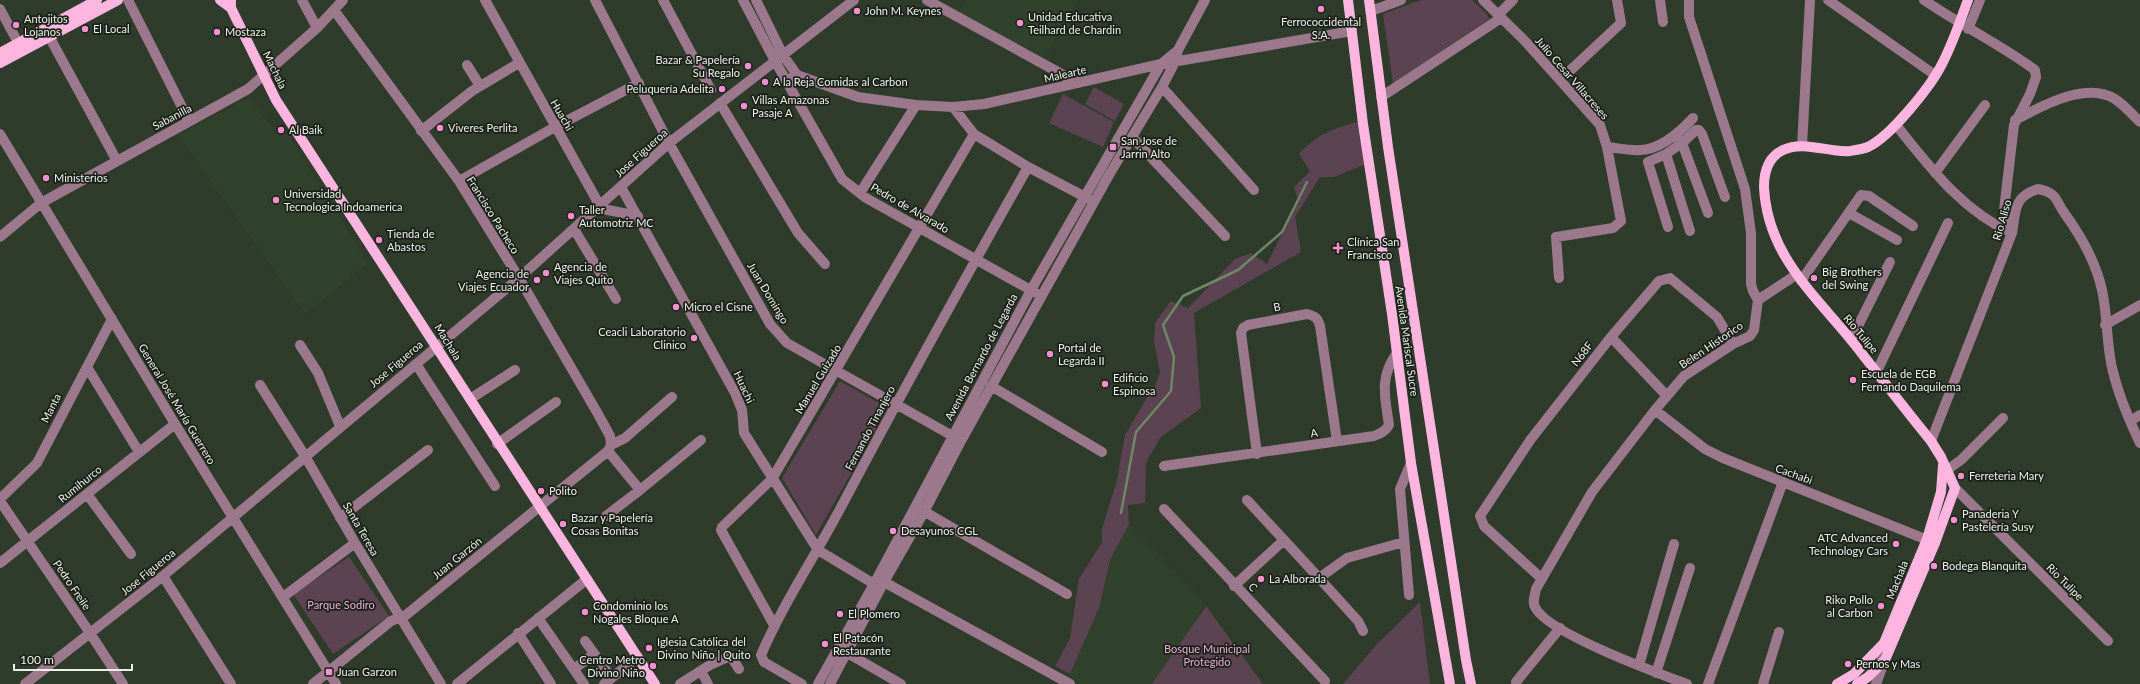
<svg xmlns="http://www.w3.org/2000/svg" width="2140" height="684" font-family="Lato,sans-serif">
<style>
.built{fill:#31422c}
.green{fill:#5b4351}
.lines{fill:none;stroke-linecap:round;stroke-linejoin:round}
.stream{stroke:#6e8767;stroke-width:2.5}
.minor{stroke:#9b788c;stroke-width:10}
.major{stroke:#feb6e0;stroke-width:10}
.poi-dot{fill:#f690cf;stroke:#1b2019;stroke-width:1.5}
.labels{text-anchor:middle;stroke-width:3.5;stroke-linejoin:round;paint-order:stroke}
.poi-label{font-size:11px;fill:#eaf2e8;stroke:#1b2019;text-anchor:start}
.street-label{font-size:11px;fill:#eaf2e8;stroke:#1b2019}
.park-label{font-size:11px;fill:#ebadd1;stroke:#1b2019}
</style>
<rect width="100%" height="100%" fill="#2f3b2b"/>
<path class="built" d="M 967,0 L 1078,0 L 1044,58 L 958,14 Z
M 248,98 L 280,137 L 287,132 L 368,263 L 305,314 L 178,135 Z
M 1129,524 L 1205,603 L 1159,684 L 1079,684 L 1069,678 L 1099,608 L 1110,560 Z"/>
<path class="green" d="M 1421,0 L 1472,0 L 1487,14 L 1489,19 L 1393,83 L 1383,14 Z
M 1094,87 L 1124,104 L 1115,121 L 1085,104 Z
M 1063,94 L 1114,122 L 1103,147 L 1049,123 Z
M 1360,121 L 1369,163 L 1334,177 L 1320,177 L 1295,217 L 1301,252 L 1194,313 L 1201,408 L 1160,438 L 1146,463 L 1145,503 L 1128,505 L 1129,524 L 1110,560 L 1099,608 L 1070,674 L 1055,666 L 1070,638 L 1079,579 L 1102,542 L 1102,529 L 1117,480 L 1125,435 L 1149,394 L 1155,387 L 1160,372 L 1154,342 L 1155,323 L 1171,301 L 1188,308 L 1235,259 L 1251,253 L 1267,264 L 1298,201 L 1294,187 L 1310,171 L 1299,154 C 1316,134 1336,128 1360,121 Z
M 840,381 L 888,408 L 816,535 L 782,478 Z
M 349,557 L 389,616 L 333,654 L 293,594 Z
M 1420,602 L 1430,684 L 1343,684 L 1376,645 Z
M 1206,606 L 1263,684 L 1152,684 Z"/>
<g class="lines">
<path class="stream" d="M 1121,513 L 1136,432 L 1171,391 L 1174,357 L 1163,325 L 1183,296 L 1238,270 L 1282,232 L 1307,182"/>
<path class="minor" d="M 128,0 L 189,121
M 302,0 L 317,28
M 485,0 L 600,206 L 603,209 L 638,216
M 595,0 L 669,143 L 770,324 L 787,343 L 958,439
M 663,0 L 711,90
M 743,0 L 775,61 L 842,179 L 866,198 L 1036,293
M 756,0 L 783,55 L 797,75
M 927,0 L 1078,83
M 1483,0 L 1524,40 L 1600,125 L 1607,147 L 1621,221 L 1613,228 L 1556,237 L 1559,278
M 1660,0 L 1663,22
M 1828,0 L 1935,75
M 1924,0 C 1960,25 2000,44 2035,70 L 2036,77 L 2030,94 L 2014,125 L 2004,210 L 2006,223 L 2012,233
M 0,9 L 15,37
M 334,10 L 459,181 L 519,278 L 598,414 L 610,436 L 611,445
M 1371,11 L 1401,0
M 1498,15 L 1513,0
M 45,29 L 117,161
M 1968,29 L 1980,0
M 467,65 L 480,86
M 1560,80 L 1621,23 L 1617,0
M 786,81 L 797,75 L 858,97 L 916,105 L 953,107 L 984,104 L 1161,64 L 1352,31
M 1162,87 L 1254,190
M 1381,97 L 1501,18
M 720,103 L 798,233 L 825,264
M 953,107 L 974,134 L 1028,167 L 1089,199
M 2015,120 C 2042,106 2086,81 2115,99 C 2124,105 2132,114 2140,122
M 1896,125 C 1930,167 1961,210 2012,233
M 421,131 L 472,91 L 519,63
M 0,134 L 175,424 L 336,684
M 1132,137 L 1225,236
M 1678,139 L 1682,143 L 1708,213
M 1802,146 L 1810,0
M 1607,147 C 1618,148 1630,151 1641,150 C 1661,149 1680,132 1693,118
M 1666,154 L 1690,231
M 1935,173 L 1985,105
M 459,181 L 555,127 L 639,83
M 621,187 L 735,393 L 742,410 L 744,433 L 818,550 L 874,584
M 860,193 L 916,105
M 1849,213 L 1897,240
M 1668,227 L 1648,162 L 1666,154 L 1682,143 L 1696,130 L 1699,130 L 1702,134 L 1725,197
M 574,229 L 616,299
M 0,237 L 41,203 L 248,89 L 317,28 L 343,0
M 1801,281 L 1861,195 L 1869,196 L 1913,226
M 1758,300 L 1796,275
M 2105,325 L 2140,305
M 1611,337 L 1667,396
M 1851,340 L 1890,262
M 300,345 L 318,373 L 340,426
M 416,364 L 495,486
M 87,367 L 139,452
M 1876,373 L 1948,223
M 260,385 L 305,456 L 355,543 L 441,684
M 991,386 L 1102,452
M 470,399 L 515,370
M 1655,410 L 1705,449 L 1723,458 L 1935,543
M 2130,421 L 2140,415
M 1931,441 L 2012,233 C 2016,211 2013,197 2038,189 C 2058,193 2055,200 2065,214 C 2081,236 2096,263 2102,290 C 2108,317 2106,345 2113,372 C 2119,396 2129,420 2140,443
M 497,444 L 556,402
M 611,445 L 625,438 L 672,397
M 608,451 L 640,490 L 701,440
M 1257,454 L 1241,333 L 1243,328 L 1248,325 L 1307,314 C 1315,316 1318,318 1320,326 L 1337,441
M 1164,466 L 1374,436 C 1381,433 1386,431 1389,425 C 1385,397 1379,377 1397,353
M 1947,470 L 1961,460 L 2003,418
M 1955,488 L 2108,641
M 87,494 L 131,554
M 0,499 L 37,463 L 112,319
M 1247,500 L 1319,578
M 0,501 L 90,633 L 123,684
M 920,509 L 1067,594
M 1164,509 L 1325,681
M 606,516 L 640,490
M 340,518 L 428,450
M 0,563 L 175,424
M 163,576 L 231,684
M 1542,579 L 1484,526 L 1480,516 L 1531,439 L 1611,337 L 1659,281 L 1670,278 L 1717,317 L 1733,344
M 884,582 L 1070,684
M 1234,586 L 1284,540
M 1409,595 L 1400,489 L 1411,463
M 283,597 L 355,543
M 538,618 L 584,684
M 774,625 L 721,530 L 722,527 L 772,479 L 974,134
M 1363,631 L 1358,621 L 1319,578 L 1347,558 L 1404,542
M 518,633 L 551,684
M 585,641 L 606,670
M 842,650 L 901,684
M 1639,665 L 1674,544
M 574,669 L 594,654
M 701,671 L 708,684
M 1656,673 L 1690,568
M 1516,682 L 1560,628
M 25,684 L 163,576 L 519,278 L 669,143 L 854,0
M 313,684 L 391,621 L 406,615 L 608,451 L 611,445
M 457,684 L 587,579
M 604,684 L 638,657
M 680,684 L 710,665 L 728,657 L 732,658 L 739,669
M 802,684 L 764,662 L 761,655 C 783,604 814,558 840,509 C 901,394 964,280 1028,167
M 818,684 L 874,584 L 1031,290 L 1161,64 L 1178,50
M 830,684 L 884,582 L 924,512 L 961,441 L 1109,175 L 1162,87 L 1175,62 L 1178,50 L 1205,0
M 1687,684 C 1657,673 1547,633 1535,607 C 1532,602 1535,595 1536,589 L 1592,492 L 1655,410 L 1684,376 L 1733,344 L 1750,336 L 1754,330 L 1758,300 L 1753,291 L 1751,284 L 1751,233 L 1745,189 L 1689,17 L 1689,0
M 1708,684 L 1783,482
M 1763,684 L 1779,632
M 1876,684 L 1885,660 L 1877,652"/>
<path class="major" d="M 220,0 L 231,8
M 231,0 L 231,8 L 276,100 L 655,684
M 1348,0 L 1363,124 L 1392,314 L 1411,463 L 1450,684
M 1369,0 L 1388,147 L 1466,660 L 1471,684
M 0,53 L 97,0
M 0,63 L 118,0
M 1837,684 L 1854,674 L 1884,643 L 1927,539 L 1941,492 L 1943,465
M 1857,684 L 1868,677 L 1885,660 L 1935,543 L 1955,488 L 1941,457 L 1931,441 C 1904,408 1878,374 1852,341 C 1813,293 1767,254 1764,187 C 1764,172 1768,157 1783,150 C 1804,140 1828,153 1850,151 C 1856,150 1863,149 1868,147 C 1891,136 1931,86 1942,64 C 1953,43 1960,21 1968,0"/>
</g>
<g class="poi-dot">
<circle cx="1321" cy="9" r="4"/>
<circle cx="857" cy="11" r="4"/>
<circle cx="1020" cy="23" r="4"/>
<circle cx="16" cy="25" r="4"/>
<circle cx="85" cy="29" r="4"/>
<circle cx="217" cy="32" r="4"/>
<circle cx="748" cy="66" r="4"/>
<circle cx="765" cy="82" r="4"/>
<circle cx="722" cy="89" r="4"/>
<circle cx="744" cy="106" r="4"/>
<circle cx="440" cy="128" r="4"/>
<circle cx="281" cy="130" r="4"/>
<rect x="1109" y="143" width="8" height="8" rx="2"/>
<circle cx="46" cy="178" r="4"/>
<circle cx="276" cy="200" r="4"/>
<circle cx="571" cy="216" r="4"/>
<circle cx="379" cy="240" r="4"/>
<path d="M1336 242h4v4h4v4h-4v4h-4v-4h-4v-4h4z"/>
<circle cx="546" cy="273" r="4"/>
<circle cx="1814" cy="278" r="4"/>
<circle cx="537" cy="280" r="4"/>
<circle cx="676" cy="307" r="4"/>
<circle cx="694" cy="338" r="4"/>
<circle cx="1050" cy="354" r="4"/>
<circle cx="1853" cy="380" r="4"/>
<circle cx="1105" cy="384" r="4"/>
<circle cx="1961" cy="476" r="4"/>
<circle cx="541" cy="491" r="4"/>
<circle cx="1954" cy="520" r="4"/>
<circle cx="563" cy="524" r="4"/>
<circle cx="893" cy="531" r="4"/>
<circle cx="1896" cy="544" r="4"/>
<circle cx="1934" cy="566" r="4"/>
<circle cx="1261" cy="579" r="4"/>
<circle cx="1881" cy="606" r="4"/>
<circle cx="585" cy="612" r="4"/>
<circle cx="840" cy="614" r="4"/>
<circle cx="825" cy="644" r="4"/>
<circle cx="649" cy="648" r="4"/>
<circle cx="1848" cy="664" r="4"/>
<circle cx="653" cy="666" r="4"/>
<rect x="325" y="668" width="8" height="8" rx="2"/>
</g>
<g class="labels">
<g class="poi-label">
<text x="865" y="15">John M. Keynes</text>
<text x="1028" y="21">Unidad Educativa<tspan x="1028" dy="13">Teilhard de Chardin</tspan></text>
<text x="24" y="23">Antojitos<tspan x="24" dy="13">Lojanos</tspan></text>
<text x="1321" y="26" text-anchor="middle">Ferrococcidental<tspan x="1321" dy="13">S.A.</tspan></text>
<text x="93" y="33">El Local</text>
<text x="225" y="36">Mostaza</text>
<text x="740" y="64" text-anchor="end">Bazar &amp; Papelería<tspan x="740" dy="13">Su Regalo</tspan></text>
<text x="773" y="86">A la Reja Comidas al Carbon</text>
<text x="714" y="93" text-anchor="end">Peluquería Adelita</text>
<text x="752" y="104">Villas Amazonas<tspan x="752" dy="13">Pasaje A</tspan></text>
<text x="448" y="132">Viveres Perlita</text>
<text x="289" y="134">Al Baik</text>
<text x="1121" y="145">San Jose de<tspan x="1121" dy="13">Jarrin Alto</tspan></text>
<text x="54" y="182">Ministerios</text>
<text x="284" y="198">Universidad<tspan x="284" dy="13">Tecnologica Indoamerica</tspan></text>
<text x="579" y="214">Taller<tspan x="579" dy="13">Automotriz MC</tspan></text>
<text x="387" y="238">Tienda de<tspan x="387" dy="13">Abastos</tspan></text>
<text x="1347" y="246">Clínica San<tspan x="1347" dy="13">Francisco</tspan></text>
<text x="554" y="271">Agencia de<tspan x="554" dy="13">Viajes Quito</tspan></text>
<text x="1822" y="276">Big Brothers<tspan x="1822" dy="13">del Swing</tspan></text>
<text x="529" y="278" text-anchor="end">Agencia de<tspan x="529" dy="13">Viajes Ecuador</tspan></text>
<text x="684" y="311">Micro el Cisne</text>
<text x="686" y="336" text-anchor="end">Ceacli Laboratorio<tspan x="686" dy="13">Clinico</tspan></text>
<text x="1058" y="352">Portal de<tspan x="1058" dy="13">Legarda II</tspan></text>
<text x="1861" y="378">Escuela de EGB<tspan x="1861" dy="13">Fernando Daquilema</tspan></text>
<text x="1113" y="382">Edificio<tspan x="1113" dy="13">Espinosa</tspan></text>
<text x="1969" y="480">Ferreteria Mary</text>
<text x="549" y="495">Polito</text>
<text x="1962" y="518">Panaderia Y<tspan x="1962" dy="13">Pastelería Susy</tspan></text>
<text x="571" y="522">Bazar y Papelería<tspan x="571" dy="13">Cosas Bonitas</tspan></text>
<text x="901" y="535">Desayunos CGL</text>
<text x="1888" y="542" text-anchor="end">ATC Advanced<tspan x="1888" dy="13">Technology Cars</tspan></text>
<text x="1942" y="570">Bodega Blanquita</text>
<text x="1269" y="583">La Alborada</text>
<text x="1873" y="604" text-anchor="end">Riko Pollo<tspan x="1873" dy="13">al Carbon</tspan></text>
<text x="593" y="610">Condominio los<tspan x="593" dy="13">Nogales Bloque A</tspan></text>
<text x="848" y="618">El Plomero</text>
<text x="833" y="642">El Patacón<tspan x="833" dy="13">Restaurante</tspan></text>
<text x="657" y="646">Iglesia Católica del<tspan x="657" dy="13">Divino Niño | Quito</tspan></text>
<text x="645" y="664" text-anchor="end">Centro Metro<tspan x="645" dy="13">Divino Niño</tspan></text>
<text x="1856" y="668">Pernos y Mas</text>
<text x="337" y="676">Juan Garzon</text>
</g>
<g class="street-label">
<text transform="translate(275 70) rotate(64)" y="4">Machala</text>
<text transform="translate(1065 74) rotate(-13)" y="4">Malearte</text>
<text transform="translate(1572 78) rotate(49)" y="4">Julio Cesar Villacreses</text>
<text transform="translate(562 115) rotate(60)" y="4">Huachi</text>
<text transform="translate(172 117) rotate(-28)" y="4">Sabanilla</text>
<text transform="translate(641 153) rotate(-42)" y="4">Jose Figueroa</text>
<text transform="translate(910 208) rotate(30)" y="4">Pedro de Alvarado</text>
<text transform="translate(493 215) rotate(58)" y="4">Francisco Pacheco</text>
<text transform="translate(2002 220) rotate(-74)" y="4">Rio Aliso</text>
<text transform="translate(768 293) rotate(59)" y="4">Juan Domingo</text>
<text transform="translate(1277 307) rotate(-11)" y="4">B</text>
<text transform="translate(1861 334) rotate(50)" y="4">Rio Tulipe</text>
<text transform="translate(1407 341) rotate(82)" y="4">Avenida Mariscal Sucre</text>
<text transform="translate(448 342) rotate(58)" y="4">Machala</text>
<text transform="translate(1711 345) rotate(-34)" y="4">Belen Historico</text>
<text transform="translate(1582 354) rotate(-52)" y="4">N68F</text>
<text transform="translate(981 357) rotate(-62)" y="4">Avenida Bernardo de Legarda</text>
<text transform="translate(396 364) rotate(-40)" y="4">Jose Figueroa</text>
<text transform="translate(818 379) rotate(-59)" y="4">Manuel Guizado</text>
<text transform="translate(744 387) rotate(65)" y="4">Huachi</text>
<text transform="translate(177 404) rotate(59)" y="4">General José María Guerrero</text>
<text transform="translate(51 408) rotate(-63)" y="4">Manta</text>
<text transform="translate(870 428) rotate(-62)" y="4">Fernando Tinanjero</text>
<text transform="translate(1314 433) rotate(-9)" y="4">A</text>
<text transform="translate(1794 474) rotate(20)" y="4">Cachabi</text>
<text transform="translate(80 484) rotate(-39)" y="4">Rumihurco</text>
<text transform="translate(361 529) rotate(60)" y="4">Santa Teresa</text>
<text transform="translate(457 558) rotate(-39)" y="4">Juan Garzón</text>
<text transform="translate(148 572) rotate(-39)" y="4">Jose Figueroa</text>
<text transform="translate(1897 580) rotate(-68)" y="4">Machala</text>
<text transform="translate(2065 582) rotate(45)" y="4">Rio Tulipe</text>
<text transform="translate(72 585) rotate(56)" y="4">Pedro Freile</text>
<text transform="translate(1253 587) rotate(46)" y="4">C</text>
</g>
<g class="park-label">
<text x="341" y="609">Parque Sodiro</text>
<text x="1207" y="653">Bosque Municipal<tspan x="1207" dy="13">Protegido</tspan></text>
</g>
</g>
<path d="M14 664v6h118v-6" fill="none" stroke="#eaf2e8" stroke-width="2"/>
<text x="20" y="664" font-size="12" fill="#eaf2e8" stroke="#1b2019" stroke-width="3" paint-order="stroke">100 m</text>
</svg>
